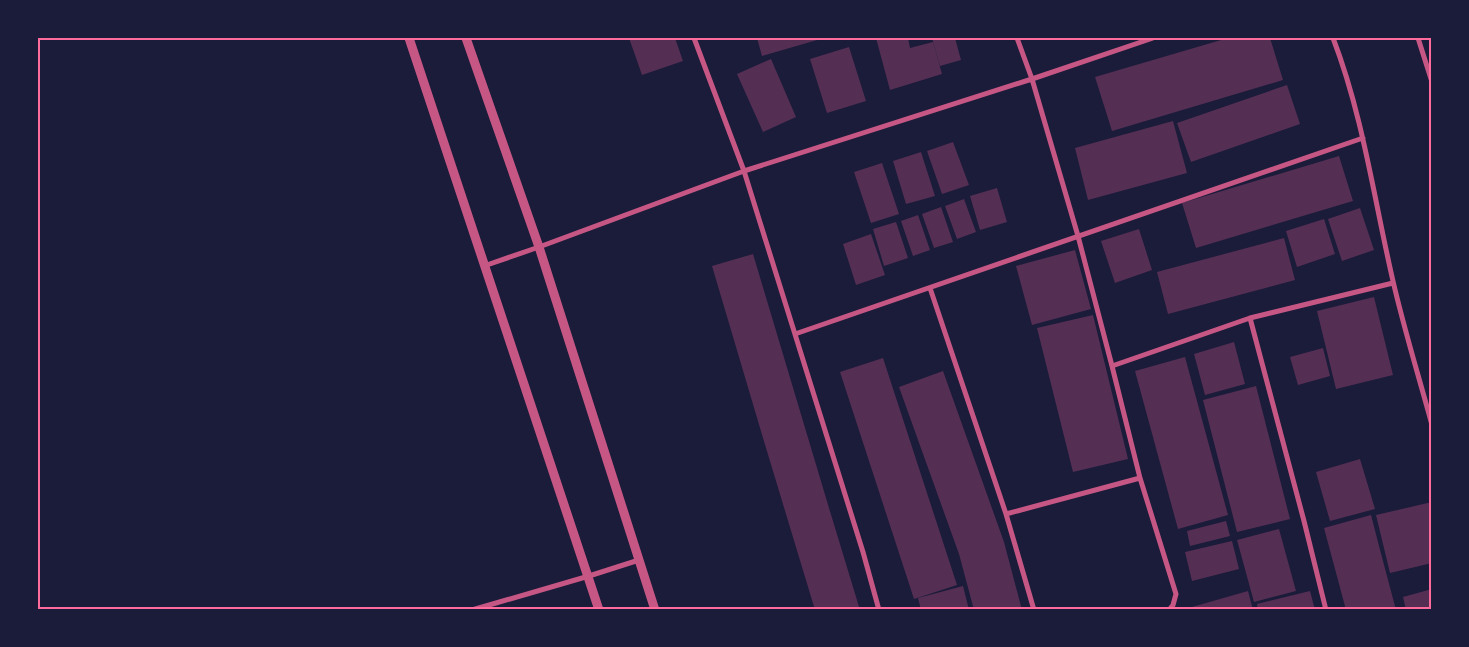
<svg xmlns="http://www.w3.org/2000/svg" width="1469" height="647" font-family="Quicksand,sans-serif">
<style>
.building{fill:#542f53}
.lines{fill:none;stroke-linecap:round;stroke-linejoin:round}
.minor{stroke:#c65784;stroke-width:5}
.tertiary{stroke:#c65784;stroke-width:9}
.neatline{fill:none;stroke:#ff6b9d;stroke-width:2}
</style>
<rect width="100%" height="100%" fill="#1b1b3a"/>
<path class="building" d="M 629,38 L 675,38 L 683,61 L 642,75 Z
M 757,38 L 824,38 L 762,56 Z
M 876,38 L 908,38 L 910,48 L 933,42 L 942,74 L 890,90 Z
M 932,38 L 955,38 L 961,60 L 940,66 Z
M 1228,38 L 1270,38 L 1283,80 L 1112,131 L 1095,77 Z
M 849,47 L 866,101 L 827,113 L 810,59 Z
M 771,59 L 796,117 L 763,132 L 737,74 Z
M 1287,85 L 1300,124 L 1191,162 L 1177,123 Z
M 1173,121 L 1187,173 L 1088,200 L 1075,148 Z
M 953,142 L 969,185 L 942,194 L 927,151 Z
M 921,152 L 935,196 L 906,204 L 893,161 Z
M 1339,156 L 1353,201 L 1196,248 L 1182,203 Z
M 882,163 L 899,214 L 871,223 L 854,172 Z
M 997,188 L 1007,222 L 980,230 L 970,196 Z
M 964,199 L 976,232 L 957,239 L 945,206 Z
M 941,207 L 953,242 L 934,248 L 922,214 Z
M 1360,208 L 1374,250 L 1342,261 L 1328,219 Z
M 918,215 L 930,250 L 913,256 L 901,221 Z
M 1324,219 L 1335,254 L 1297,267 L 1286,231 Z
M 896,222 L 908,258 L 884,266 L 873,229 Z
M 1139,229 L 1152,270 L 1115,283 L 1101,241 Z
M 871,234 L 885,275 L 856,285 L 843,244 Z
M 1284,238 L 1295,280 L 1168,314 L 1157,272 Z
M 1075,250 L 1091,309 L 1032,325 L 1016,266 Z
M 753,254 L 829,508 L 860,610 L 815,610 L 763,438 L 712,266 Z
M 1374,297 L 1393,375 L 1336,389 L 1317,311 Z
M 1093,315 L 1128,459 L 1073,472 L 1037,328 Z
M 1234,342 L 1245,384 L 1205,395 L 1194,354 Z
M 1323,348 L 1330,376 L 1298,385 L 1290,357 Z
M 1185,357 L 1228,515 L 1178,529 L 1135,371 Z
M 883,358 L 957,585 L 914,599 L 840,372 Z
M 943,371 L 1004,542 L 1022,610 L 974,610 L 959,554 L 899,387 Z
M 1256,386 L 1290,519 L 1237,532 L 1203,400 Z
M 1360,459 L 1375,509 L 1330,521 L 1316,472 Z
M 1432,502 L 1432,563 L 1390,573 L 1376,515 Z
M 1371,515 L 1379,546 L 1396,610 L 1346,610 L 1324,528 Z
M 1226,521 L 1230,536 L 1190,546 L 1187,531 Z
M 1279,529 L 1296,591 L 1254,602 L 1237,540 Z
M 1232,541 L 1239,569 L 1192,581 L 1185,552 Z
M 963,586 L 969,610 L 921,610 L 918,598 Z
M 1432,589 L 1432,610 L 1406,610 L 1403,597 Z
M 1248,591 L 1253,610 L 1185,610 L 1185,609 Z
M 1310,591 L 1315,610 L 1258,610 L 1257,604 Z"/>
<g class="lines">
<path class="minor" d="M 694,38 L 744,171 L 863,552 L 879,610
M 1017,38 L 1032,79 L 1078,236 L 1112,366 L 1140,478 L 1176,594 L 1173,605 L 1169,610
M 1333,38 C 1363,116 1374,199 1393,281 C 1404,329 1419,377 1432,425
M 1418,38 L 1432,82
M 484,266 L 539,247 L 744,171 L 1032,79 L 1153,38
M 930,288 L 1006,514 L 1034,610
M 1250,318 L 1304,521 L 1326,610
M 795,334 L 1363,138
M 1112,366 L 1250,318 L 1393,283
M 1006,514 L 1140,478
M 472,610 L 589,576 L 639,560"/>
<path class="tertiary" d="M 409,38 L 599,610
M 466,38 L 539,247 L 655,610"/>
</g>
<rect width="1469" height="647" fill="none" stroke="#1b1b3a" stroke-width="78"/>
<rect x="39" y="39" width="1391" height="569" class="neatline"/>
</svg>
